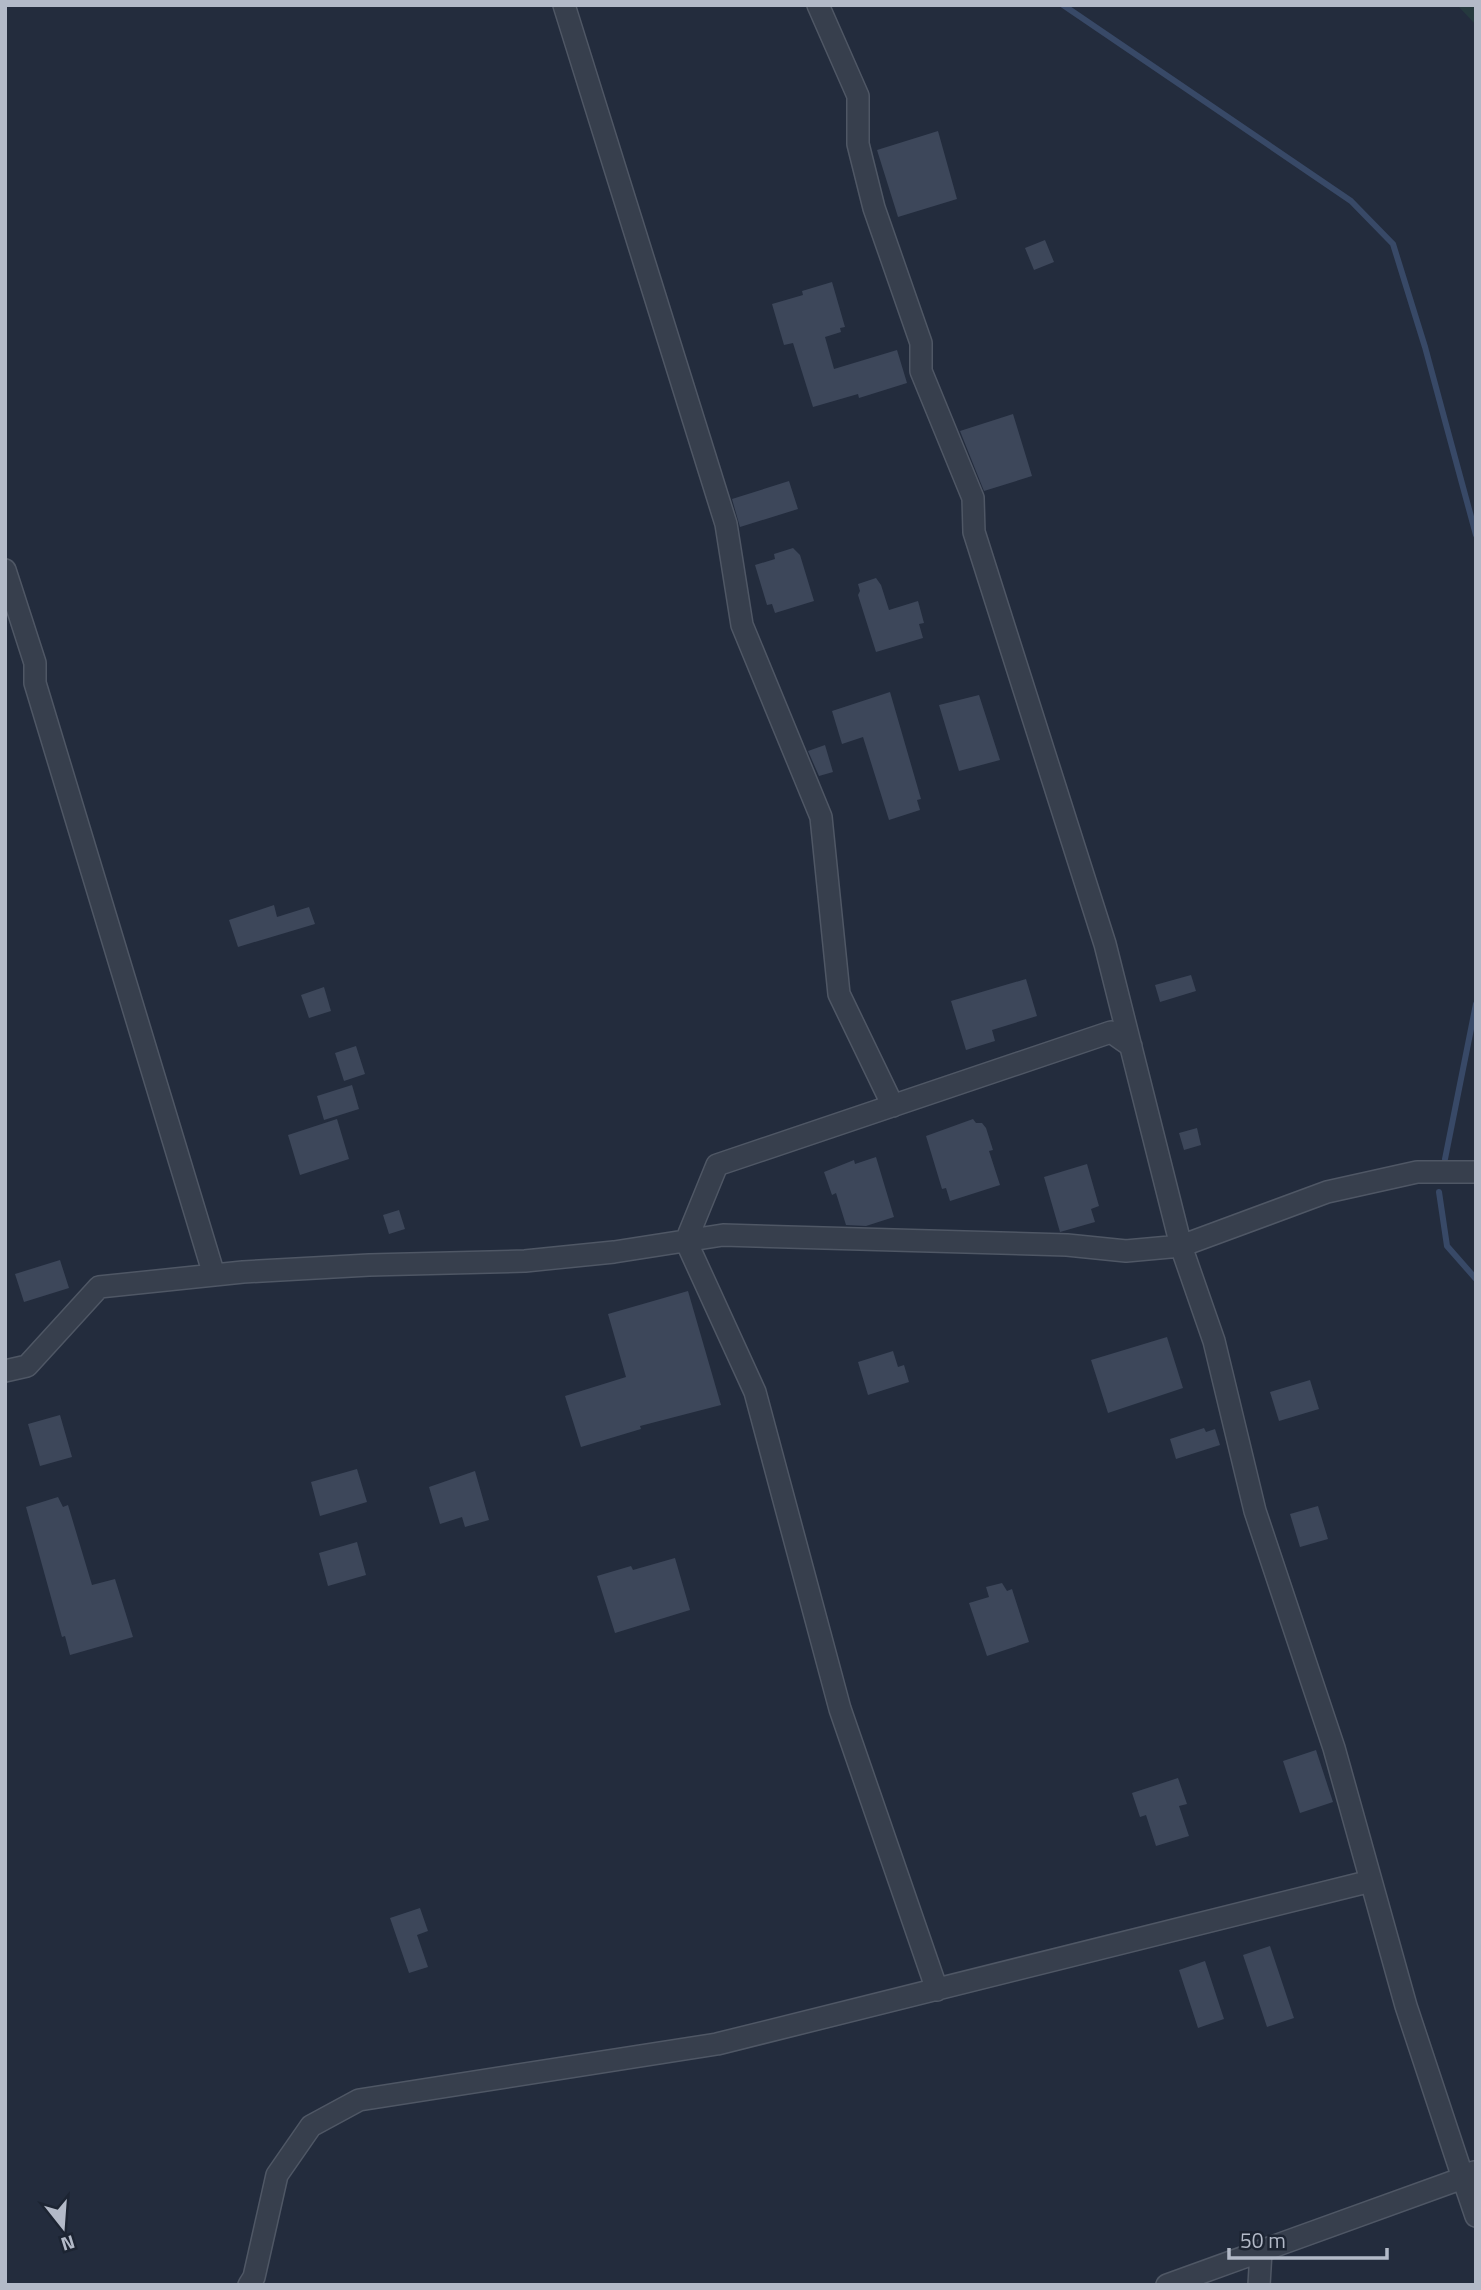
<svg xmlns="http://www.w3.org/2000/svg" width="1481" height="2290" font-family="'Titillium Web',sans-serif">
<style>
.green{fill:#25393e}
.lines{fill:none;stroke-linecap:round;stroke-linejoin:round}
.stream{stroke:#384967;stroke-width:6}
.building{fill:#3d475a}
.street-casing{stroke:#4f5765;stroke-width:24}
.street{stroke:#373f4d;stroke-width:21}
</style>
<rect width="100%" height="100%" fill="#232c3d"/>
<path class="green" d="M 1457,5 L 1476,5 L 1476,25 Z"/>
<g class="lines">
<path class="stream" d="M 1063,5 L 1351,201 L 1393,244 L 1425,347 L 1476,535
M 1445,1159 L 1476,1004
M 1439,1192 L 1447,1246 L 1476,1279"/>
</g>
<path class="building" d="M 938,131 L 957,199 L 898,217 L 877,150 Z
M 1045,240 L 1054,262 L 1034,270 L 1025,248 Z
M 832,282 L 845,327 L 840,328 L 841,332 L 825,337 L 834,369 L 897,350 L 907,383 L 859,398 L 858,394 L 813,407 L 793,343 L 784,345 L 772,304 L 803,295 L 802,291 Z
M 1013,414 L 1032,476 L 984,491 L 960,431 Z
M 789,481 L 798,509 L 740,527 L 732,499 Z
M 793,548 L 800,555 L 814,601 L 775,613 L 772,604 L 767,605 L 755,565 L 775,559 L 774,554 Z
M 876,578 L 881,585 L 889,610 L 918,601 L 924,623 L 919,624 L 923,638 L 876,652 L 858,595 L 860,591 L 858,584 Z
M 890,692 L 921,799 L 917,800 L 920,810 L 889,820 L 863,737 L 842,744 L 832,711 Z
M 979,695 L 1000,760 L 959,771 L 939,705 Z
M 825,745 L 833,772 L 819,776 L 808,751 Z
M 274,905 L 277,917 L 309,907 L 315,924 L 238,947 L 229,920 Z
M 1191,975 L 1196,991 L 1160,1002 L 1155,985 Z
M 1026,979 L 1037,1016 L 992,1030 L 995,1041 L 966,1050 L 951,1001 Z
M 324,987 L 331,1011 L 309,1018 L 301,995 Z
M 356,1046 L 365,1074 L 344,1081 L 335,1053 Z
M 352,1085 L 359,1109 L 324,1120 L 317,1096 Z
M 337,1119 L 349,1159 L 300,1175 L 288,1135 Z
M 973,1119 L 976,1123 L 982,1123 L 986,1128 L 993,1150 L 989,1151 L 1000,1185 L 950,1201 L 946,1188 L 942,1189 L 926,1136 Z
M 1197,1128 L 1201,1145 L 1184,1150 L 1179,1133 Z
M 876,1157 L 894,1217 L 866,1226 L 846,1225 L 836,1193 L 832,1195 L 824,1172 L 854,1160 L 855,1164 Z
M 1087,1164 L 1099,1206 L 1091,1209 L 1095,1222 L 1060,1232 L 1044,1177 Z
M 399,1210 L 405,1229 L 389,1234 L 383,1215 Z
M 60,1260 L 69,1288 L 24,1302 L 15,1274 Z
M 688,1291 L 721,1405 L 640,1426 L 641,1429 L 581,1447 L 565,1396 L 626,1377 L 608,1314 Z
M 1167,1337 L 1183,1388 L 1108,1413 L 1091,1360 Z
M 893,1351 L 898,1367 L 904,1365 L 909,1382 L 868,1395 L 858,1362 Z
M 1310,1380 L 1319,1409 L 1279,1421 L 1270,1392 Z
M 60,1415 L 72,1457 L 40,1466 L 28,1424 Z
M 1204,1428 L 1206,1432 L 1215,1429 L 1220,1445 L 1176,1459 L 1170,1439 Z
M 357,1469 L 367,1502 L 320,1516 L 311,1482 Z
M 475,1471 L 489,1520 L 465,1527 L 462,1517 L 440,1524 L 429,1487 Z
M 58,1497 L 63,1507 L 68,1505 L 92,1585 L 115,1579 L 133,1637 L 70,1655 L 65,1636 L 62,1637 L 26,1507 Z
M 1318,1506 L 1328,1539 L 1300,1547 L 1290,1514 Z
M 357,1542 L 366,1575 L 328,1586 L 319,1553 Z
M 675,1558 L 690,1610 L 615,1633 L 597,1576 L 631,1566 L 633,1570 Z
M 1002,1583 L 1007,1591 L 1012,1589 L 1029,1642 L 987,1656 L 969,1603 L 989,1597 L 986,1587 Z
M 1316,1750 L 1333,1802 L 1300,1813 L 1283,1761 Z
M 1178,1778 L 1187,1804 L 1179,1806 L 1189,1836 L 1156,1846 L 1146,1815 L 1140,1817 L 1132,1793 Z
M 420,1908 L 428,1931 L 417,1935 L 428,1967 L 409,1973 L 390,1918 Z
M 1270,1946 L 1294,2018 L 1267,2027 L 1243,1955 Z
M 1205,1961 L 1224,2019 L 1198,2028 L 1179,1970 Z"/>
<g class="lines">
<g class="street-casing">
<path id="street" d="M 564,5 L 726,524 L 742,625 L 821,817 L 839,994 L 893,1106
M 818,5 L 858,96 L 858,144 L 874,208 L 921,343 L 921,371 L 973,498 L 974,532 L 1105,944 L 1181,1246 L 1214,1341 L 1255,1511 L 1334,1748 L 1406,2006 L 1463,2178 L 1167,2285
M 5,570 L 35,663 L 35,683 L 214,1275
M 5,1371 L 27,1366 L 99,1287 L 243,1272 L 369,1265 L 525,1261 L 614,1252 L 723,1235 L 1067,1245 L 1126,1251 L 1181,1246 L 1327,1192 L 1417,1172 L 1476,1172
M 937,1990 L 840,1709 L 755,1392 L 686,1241 L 717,1165 L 1111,1032 L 1131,1046
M 1474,2172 L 1463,2178 L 1476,2216
M 249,2285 L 254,2277 L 277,2175 L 311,2126 L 359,2100 L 717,2044 L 1371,1881
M 1259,2285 L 1261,2251"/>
</g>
<use href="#street" class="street"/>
</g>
<rect width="1481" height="2290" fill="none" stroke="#b3bac8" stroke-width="14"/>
<g transform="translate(63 2227) rotate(163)" stroke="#1c2432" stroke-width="5" paint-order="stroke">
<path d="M0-5L12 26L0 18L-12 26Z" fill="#b3bac8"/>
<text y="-10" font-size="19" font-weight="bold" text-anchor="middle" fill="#b3bac8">N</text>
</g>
<path d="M1229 2248v10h158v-10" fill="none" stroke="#b3bac8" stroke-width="3.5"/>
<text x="1240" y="2248" font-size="21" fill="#b3bac8" stroke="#1c2432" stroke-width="5" paint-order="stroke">50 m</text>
</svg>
